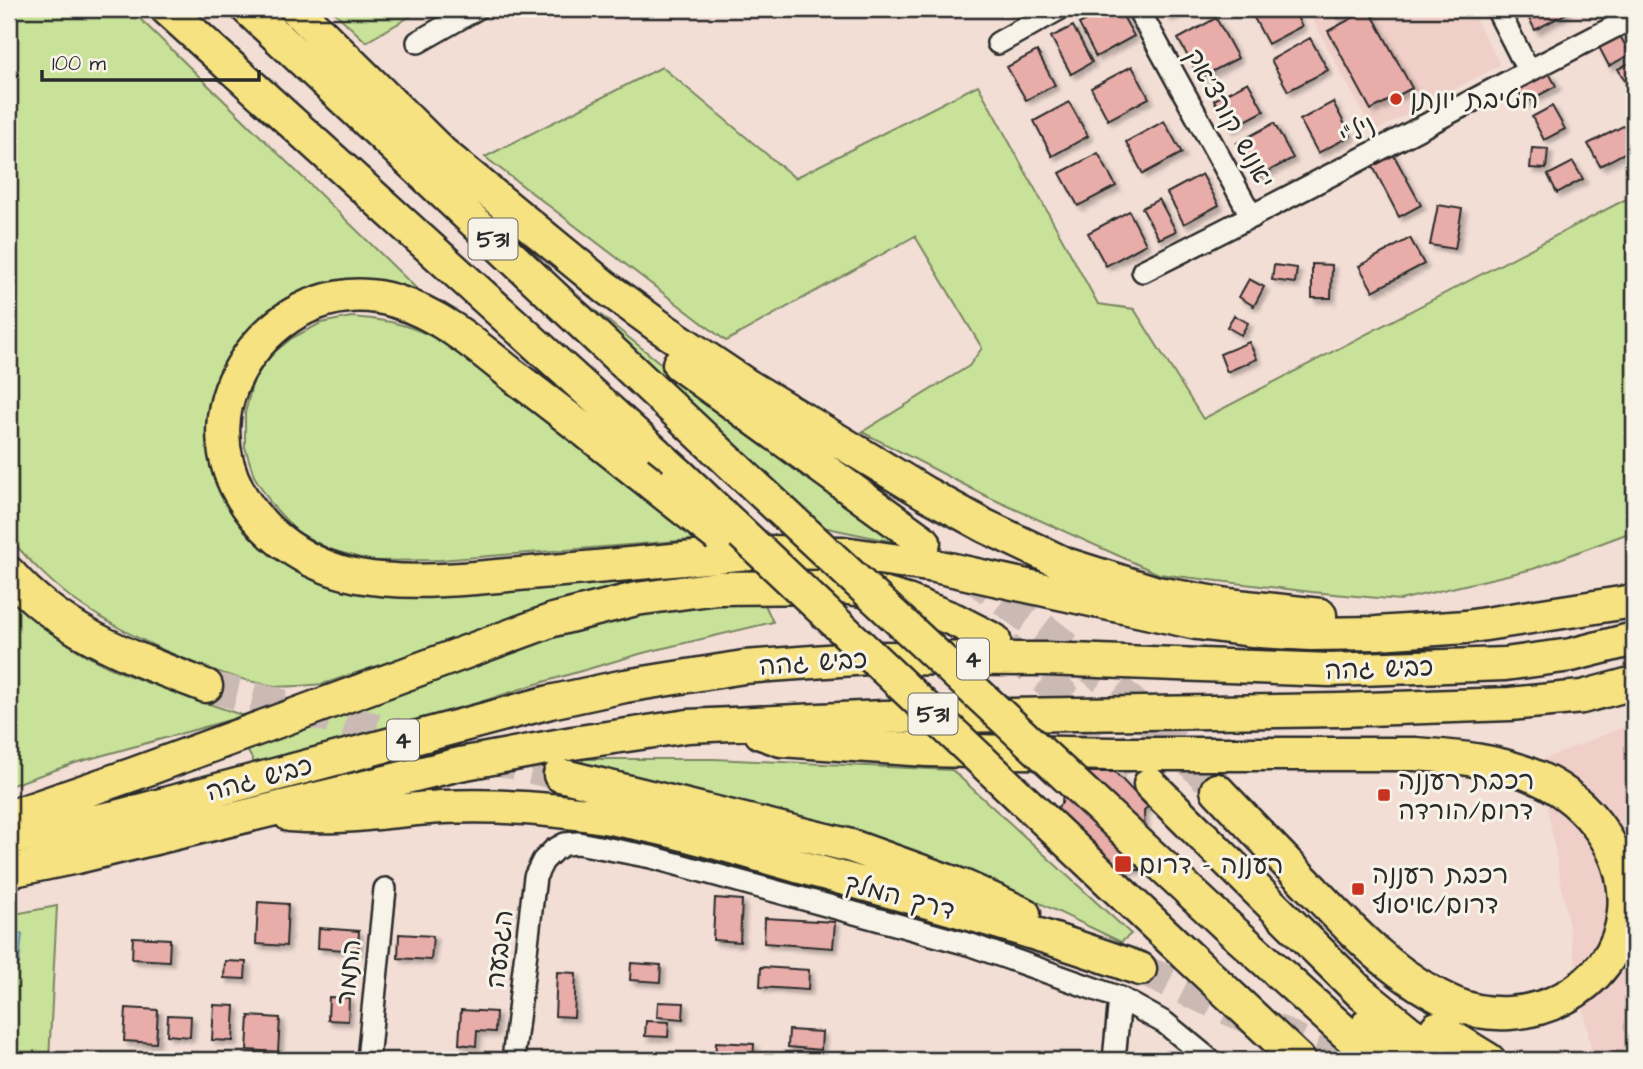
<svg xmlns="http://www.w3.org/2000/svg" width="1643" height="1069" font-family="'Architects Daughter','Playpen Sans Hebrew',sans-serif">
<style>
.built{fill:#efcfc8}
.green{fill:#c8e299;stroke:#7a8662;stroke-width:2}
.water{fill:#8dd5ef;stroke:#6691a1;stroke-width:2}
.building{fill:#e8ada9;stroke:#2b2b2b;stroke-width:2;filter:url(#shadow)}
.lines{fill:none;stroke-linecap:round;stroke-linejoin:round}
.highway-tunnel{stroke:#cabab3;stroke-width:32;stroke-dasharray:32 16;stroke-linecap:butt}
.minor-casing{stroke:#2b2b2b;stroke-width:26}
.highway-casing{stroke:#2b2b2b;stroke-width:37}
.minor{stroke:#f7f3e8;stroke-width:21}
.highway{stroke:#f6e281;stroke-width:32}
.highway-bridge-casing{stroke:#2b2b2b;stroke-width:37;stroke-linecap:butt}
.highway-bridge{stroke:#f6e281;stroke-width:32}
.poi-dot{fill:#c8321e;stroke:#f7f3e8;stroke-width:2.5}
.labels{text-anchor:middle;stroke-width:6;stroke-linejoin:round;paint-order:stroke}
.shield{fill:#f7f3e8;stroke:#686764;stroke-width:2}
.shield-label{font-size:24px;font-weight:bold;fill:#2b2b2b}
.poi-label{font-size:26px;fill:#2b2b2b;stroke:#f7f3e8;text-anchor:start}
.street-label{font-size:26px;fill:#2b2b2b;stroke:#f7f3e8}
</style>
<defs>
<filter id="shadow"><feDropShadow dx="4" dy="4" stdDeviation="2" flood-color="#0004"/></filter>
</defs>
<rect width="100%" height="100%" fill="#f2ded5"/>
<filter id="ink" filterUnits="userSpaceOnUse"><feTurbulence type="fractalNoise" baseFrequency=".0143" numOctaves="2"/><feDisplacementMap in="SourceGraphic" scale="14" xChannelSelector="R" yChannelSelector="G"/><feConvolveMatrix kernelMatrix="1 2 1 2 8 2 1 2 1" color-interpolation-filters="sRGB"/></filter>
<g filter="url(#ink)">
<path class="built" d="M 1307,9 L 1470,9 L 1500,65 L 1373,132 Z
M 1634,723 L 1634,1060 L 1593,1060 L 1539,761 Z"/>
<path class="green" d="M 9,9 L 130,9 L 419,291 L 369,284 L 292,300 L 259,321 L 237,345 L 225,370 L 213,435 L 323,578 L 356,592 L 441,595 L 608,568 L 618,585 L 323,684 C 308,685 290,688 275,686 C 218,678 132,639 83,606 C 58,590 28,560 9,537 Z
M 331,9 L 406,9 L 411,16 L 366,42 Z
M 662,67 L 795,178 L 978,85 L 1098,304 L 1134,309 L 1203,419 L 1634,195 L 1634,531 L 1533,569 L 1400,600 L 1312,592 L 1159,574 L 986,496 L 862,432 L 969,366 L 982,348 L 915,236 L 726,341 L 485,157 Z
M 560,282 L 722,413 L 918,547 L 813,525 Z
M 351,317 C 407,320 435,335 480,366 L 703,539 L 440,560 L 371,561 L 329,549 L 297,532 L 272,505 L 254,476 L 245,447 L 245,413 L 252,385 L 267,358 L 292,338 L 321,323 Z
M 760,594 L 773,622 L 643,653 L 533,685 L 419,722 L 256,766 L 245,746 L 594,622 Z
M 9,596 C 36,623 76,653 111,668 C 154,687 200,700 244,716 L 75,763 L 9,786 Z
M 583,759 L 714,759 L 952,770 L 1131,934 L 1121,942 L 996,882 L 837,827 L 582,769 Z
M 57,906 L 49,1060 L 9,1057 L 9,915 Z"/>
<path class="water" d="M 12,933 L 22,934 L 19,964 L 10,964 Z"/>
<path class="building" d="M 1107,9 L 1119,9 L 1134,36 L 1096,57 L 1079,24 Z
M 1164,9 L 1184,9 L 1168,17 Z
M 1262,9 L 1292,9 L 1302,26 L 1268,44 L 1252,14 Z
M 1333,9 L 1356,9 L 1338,18 Z
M 1369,9 L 1412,88 L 1371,110 L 1328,31 Z
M 1524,9 L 1565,9 L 1567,13 L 1535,30 Z
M 1216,18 L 1238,58 L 1200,78 L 1178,39 Z
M 1073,26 L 1092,62 L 1071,74 L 1051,37 Z
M 1619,34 L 1630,54 L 1609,66 L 1598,45 Z
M 1310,38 L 1328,70 L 1288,91 L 1271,60 Z
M 1037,51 L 1055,85 L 1026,100 L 1007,67 Z
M 1633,61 L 1634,94 L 1633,95 L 1618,69 Z
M 1132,66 L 1149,98 L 1108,120 L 1091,88 Z
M 1549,73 L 1556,86 L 1525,103 L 1518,90 Z
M 1248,82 L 1264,111 L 1230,129 L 1214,100 Z
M 1069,102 L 1088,136 L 1052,156 L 1034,121 Z
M 1333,102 L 1351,136 L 1318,153 L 1300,120 Z
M 1552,106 L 1565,129 L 1544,140 L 1532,117 Z
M 1164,121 L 1182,153 L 1143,174 L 1126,142 Z
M 1631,122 L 1634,128 L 1634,148 L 1600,166 L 1588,144 Z
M 1274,123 L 1293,158 L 1256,178 L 1237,143 Z
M 1532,148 L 1548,149 L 1546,169 L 1530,168 Z
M 1392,152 L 1421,205 L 1399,217 L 1371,163 Z
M 1098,153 L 1116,186 L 1078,206 L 1060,173 Z
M 1573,162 L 1583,179 L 1557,193 L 1548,175 Z
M 1202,174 L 1219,205 L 1184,224 L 1167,193 Z
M 1159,199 L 1176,231 L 1159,239 L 1142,208 Z
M 1438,205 L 1462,209 L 1455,249 L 1430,245 Z
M 1129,211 L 1146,244 L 1106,266 L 1088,233 Z
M 1410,238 L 1424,264 L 1373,291 L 1359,266 Z
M 1312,264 L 1332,265 L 1331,298 L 1312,298 Z
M 1274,265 L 1297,268 L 1295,283 L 1272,280 Z
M 1249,279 L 1264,287 L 1254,306 L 1239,297 Z
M 1234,315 L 1248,323 L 1241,335 L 1227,327 Z
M 1249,342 L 1257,359 L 1227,372 L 1220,354 Z
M 1064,772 L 1115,772 L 1148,807 L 1144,810 L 1146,870 L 1127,870 L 1114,885 L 1044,820 L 1062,803 Z
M 715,898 L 742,900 L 740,942 L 713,940 Z
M 258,902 L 288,904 L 286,946 L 256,944 Z
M 765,918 L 835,922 L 833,948 L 764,943 Z
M 319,928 L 359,931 L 358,951 L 318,948 Z
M 399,934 L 433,936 L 431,960 L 398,958 Z
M 133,937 L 170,939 L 169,961 L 132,959 Z
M 225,961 L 246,962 L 245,979 L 224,978 Z
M 631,963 L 661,965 L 660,982 L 630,980 Z
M 761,967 L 809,970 L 808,990 L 760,987 Z
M 557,972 L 576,973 L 574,1017 L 555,1016 Z
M 329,997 L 349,998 L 348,1021 L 328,1020 Z
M 658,1002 L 684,1003 L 683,1019 L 657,1017 Z
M 214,1005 L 235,1006 L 233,1041 L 212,1040 Z
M 126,1008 L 158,1010 L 156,1043 L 124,1041 Z
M 461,1010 L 496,1012 L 495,1032 L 477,1031 L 476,1046 L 459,1044 Z
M 168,1015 L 191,1016 L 190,1037 L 167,1035 Z
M 249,1016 L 280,1018 L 278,1052 L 247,1050 Z
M 646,1021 L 669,1022 L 668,1037 L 645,1036 Z
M 789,1030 L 822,1032 L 821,1050 L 788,1047 Z
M 716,1042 L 754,1044 L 753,1060 L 715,1060 Z"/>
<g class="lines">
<path class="highway-tunnel" d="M 965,571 C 1022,613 1080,655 1132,703 C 1159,728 1183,754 1208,779
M 1006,648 L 1060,692 L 1150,784
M 206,686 L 560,775
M 1140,969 L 1341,1060"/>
<g class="minor-casing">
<path id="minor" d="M 1138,9 L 1252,217
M 1497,9 L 1528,70
M 418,42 L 476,9
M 998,43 L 1059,9
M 1143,271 C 1309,189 1470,100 1634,17
M 368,1060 L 385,889
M 513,1060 L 535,877 L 543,861 L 554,850 L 565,844 L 578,843 L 651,857 L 971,945 L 1120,998 L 1165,1023 L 1210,1060
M 1114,1060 L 1120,998"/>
</g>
<g class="highway-casing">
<path id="highway" d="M 167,9 L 679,474
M 248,9 L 738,470
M 296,9 L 452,163
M 436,148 L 605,287 L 660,327 L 748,386 L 925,493 L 985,526 L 1065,564 L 1157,593 L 1228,605 L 1320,615
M 679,364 L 924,542
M 637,472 C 598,441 559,410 519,380 C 481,350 443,315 395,301 C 369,293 342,294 317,303 C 289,313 268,330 250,354 C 181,449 255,556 358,576 C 397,583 436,581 475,578 L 760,552 L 843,553 L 935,566 L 1197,623 L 1259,631 L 1311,634 L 1377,633 L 1466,627 L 1634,601
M 9,573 C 61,633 133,658 206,686
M 761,733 L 781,740 L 927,750 L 1110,754 L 1414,754 C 1456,757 1500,760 1538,778 C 1589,801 1630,855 1624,912 C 1617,991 1524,1033 1455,1004 C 1398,980 1354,933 1312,889 C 1280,856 1248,823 1217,790
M 560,775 L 851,846 L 965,887 L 1024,914
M 1150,784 L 1361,993 L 1409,1032 L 1453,1060
M 290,815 C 342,820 392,810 443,807 C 482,805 521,807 559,811 C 645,819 729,847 812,870 C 922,900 1033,930 1140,969
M 9,817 L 134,774 L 553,620 L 636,599 L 717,588 L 841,587 L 876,592 L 907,601 L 955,620 L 994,640
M 9,838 L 116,817 L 550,702 L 625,686 L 744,667 L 868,658 L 1046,659 L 1330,670 L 1505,664 L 1571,655 L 1634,639
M 9,871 L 77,857 L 460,764 L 573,743 L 688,726 L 884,717 L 1339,710 L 1510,704 L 1582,697 L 1634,683
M 1227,926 L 1376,1060
M 1187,955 L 1299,1060
M 1369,1023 L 1408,1060
M 1437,1028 L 1489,1060"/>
</g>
<use href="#minor" class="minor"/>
<use href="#highway" class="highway"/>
<g class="highway-bridge-casing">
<path id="highway-bridge" d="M 738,470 L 1227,926
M 637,472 L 718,536
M 679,474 L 1187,955"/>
</g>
<use href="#highway-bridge" class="highway-bridge"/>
</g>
</g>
<g class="poi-dot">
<circle cx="1396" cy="99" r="7"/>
<rect x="1377" y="788" width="14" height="14" rx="3.5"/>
<rect x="1114" y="855" width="18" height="18" rx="3.5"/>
<rect x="1351" y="882" width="14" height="14" rx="3.5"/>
</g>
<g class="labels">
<g class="shield">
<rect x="468.5" y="218.5" width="49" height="41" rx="5"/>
<rect x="957" y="638.5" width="32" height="41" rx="5"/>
<rect x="908.5" y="693.5" width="49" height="41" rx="5"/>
<rect x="387" y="719.5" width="32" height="41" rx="5"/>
</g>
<g class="shield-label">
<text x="493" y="247">531</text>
<text x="973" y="667">4</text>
<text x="933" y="722">531</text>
<text x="403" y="748">4</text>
</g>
<g class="poi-label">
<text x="1410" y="108">חטיבת יונתן</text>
<text x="1398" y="789">רכבת רעננה<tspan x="1398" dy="30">דרום/הורדה</tspan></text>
<text x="1139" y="873">רעננה – דרום</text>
<text x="1372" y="883">רכבת רעננה<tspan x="1372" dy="30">דרום/איסוף</tspan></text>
</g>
<g class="street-label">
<text transform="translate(1230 118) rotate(61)" y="9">יאנוש קורצ'אק</text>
<text transform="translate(1357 130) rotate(-28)" y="9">ניל"י</text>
<text transform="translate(813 662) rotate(-4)" y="9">כביש גהה</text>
<text transform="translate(1379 668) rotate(-2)" y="9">כביש גהה</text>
<text transform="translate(259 778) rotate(-15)" y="9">כביש גהה</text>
<text transform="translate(900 896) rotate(15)" y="9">דרך המלך</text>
<text transform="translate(499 949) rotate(-83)" y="9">הגבעה</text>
<text transform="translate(348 972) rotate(-84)" y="9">התמר</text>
</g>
</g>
<rect width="1643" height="1069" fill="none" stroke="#f7f3e8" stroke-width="35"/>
<rect x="18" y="18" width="1608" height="1034" fill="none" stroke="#2b2b2b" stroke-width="2.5" filter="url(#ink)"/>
<path d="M42 70v10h217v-10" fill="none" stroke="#2b2b2b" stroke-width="3.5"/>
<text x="52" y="70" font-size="21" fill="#2b2b2b" stroke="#f7f3e8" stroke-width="5" paint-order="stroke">100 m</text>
</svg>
